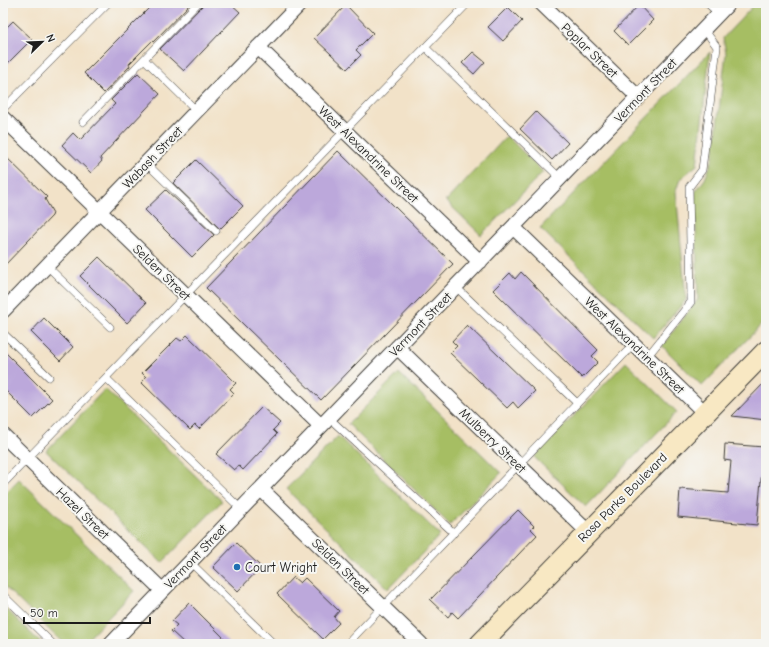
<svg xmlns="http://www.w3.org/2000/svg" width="769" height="647" font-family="'Comic Neue',sans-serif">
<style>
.green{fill:#a6be63;stroke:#616d40}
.building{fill:#bca8db}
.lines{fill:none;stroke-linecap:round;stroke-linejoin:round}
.lane-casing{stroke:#3c3a36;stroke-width:8}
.street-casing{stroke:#3c3a36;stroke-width:16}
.secondary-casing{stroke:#3c3a36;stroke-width:22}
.lane{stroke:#fff;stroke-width:7}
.street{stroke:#fff;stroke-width:14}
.secondary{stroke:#f8e8c3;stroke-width:20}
.poi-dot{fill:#1f6fb2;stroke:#f6f6f2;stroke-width:1.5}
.labels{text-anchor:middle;stroke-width:4;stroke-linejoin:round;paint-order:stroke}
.street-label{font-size:13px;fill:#1c1c1c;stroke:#f6f6f2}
.poi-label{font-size:13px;fill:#1c1c1c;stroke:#f6f6f2;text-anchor:start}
</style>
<rect width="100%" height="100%" fill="#f6f6f2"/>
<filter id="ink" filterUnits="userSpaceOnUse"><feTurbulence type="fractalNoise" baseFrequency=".025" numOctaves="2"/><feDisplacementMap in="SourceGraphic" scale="8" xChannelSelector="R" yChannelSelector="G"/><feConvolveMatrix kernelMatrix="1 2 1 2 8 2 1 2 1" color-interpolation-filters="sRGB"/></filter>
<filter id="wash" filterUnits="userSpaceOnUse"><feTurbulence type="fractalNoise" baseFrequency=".012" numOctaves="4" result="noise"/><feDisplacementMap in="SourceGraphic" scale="16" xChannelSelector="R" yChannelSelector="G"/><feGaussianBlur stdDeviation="0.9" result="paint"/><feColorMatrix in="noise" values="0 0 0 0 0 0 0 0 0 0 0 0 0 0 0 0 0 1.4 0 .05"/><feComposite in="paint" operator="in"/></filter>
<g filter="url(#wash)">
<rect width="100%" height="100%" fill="#f2e2c8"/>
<path class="green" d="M 756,3 L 766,3 L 766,320 L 702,386 L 662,346 L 698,299 L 695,192 L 705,179 L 713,158 L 726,53 L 723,38 Z
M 710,52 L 697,165 L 680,179 L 676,191 L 686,300 L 653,338 L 540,228 Z
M 507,136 L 543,172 L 481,235 L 445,200 L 447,200 Z
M 626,362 L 677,412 L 586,507 L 534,457 Z
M 399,373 L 501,473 L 450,525 L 348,424 Z
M 105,389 L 222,501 L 162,563 L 46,451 Z
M 338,436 L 440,535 L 388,589 L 286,489 Z
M 19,479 L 134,591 L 83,644 L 64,644 L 3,585 L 3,495 Z
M 3,606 L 42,644 L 3,644 Z"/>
<g id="blocks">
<path class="building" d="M 154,3 L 191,3 L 153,42 L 152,41 L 129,64 L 130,66 L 104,93 L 84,73 Z
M 203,3 L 230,3 L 240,12 L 184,71 L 160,49 L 202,6 Z
M 346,5 L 373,33 L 356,50 L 361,55 L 347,69 L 314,38 Z
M 639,5 L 653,20 L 628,45 L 614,31 Z
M 508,7 L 522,21 L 503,41 L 488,27 Z
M 13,21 L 32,39 L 3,68 L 3,31 Z
M 473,52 L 485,62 L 474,74 L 462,63 Z
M 138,73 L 160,94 L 100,158 L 102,161 L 91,173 L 62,145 L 73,133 L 80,140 L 115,104 L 111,100 Z
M 536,112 L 568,143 L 552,160 L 520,129 Z
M 338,151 L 453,264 L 321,400 L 206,288 Z
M 3,154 L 47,197 L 45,199 L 53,213 L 52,216 L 3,267 Z
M 196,160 L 243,206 L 220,229 L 173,183 Z
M 166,190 L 214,235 L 192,257 L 145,210 Z
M 99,257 L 146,303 L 127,323 L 80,276 Z
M 521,272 L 598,350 L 592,356 L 598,362 L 582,378 L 493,290 L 510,273 L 515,279 Z
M 44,318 L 73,347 L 60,361 L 31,332 Z
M 467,325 L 535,391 L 518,408 L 513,402 L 507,408 L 450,353 L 457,346 L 452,341 Z
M 187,335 L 236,383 L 230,389 L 234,393 L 199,429 L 195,425 L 190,430 L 141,382 L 146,377 L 142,373 L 177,338 L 181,341 Z
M 3,350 L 52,399 L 33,418 L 3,388 Z
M 766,381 L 766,420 L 732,416 Z
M 262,407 L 280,423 L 273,430 L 277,434 L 243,470 L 239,466 L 234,470 L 216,454 Z
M 725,444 L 764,447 L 757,525 L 678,517 L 680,489 L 728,493 L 731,461 L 724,460 Z
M 518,510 L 534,526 L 531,529 L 537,535 L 458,618 L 452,612 L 448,617 L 430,600 Z
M 236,543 L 261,567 L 238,591 L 213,567 Z
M 293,577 L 300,583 L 305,578 L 339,611 L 334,617 L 339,623 L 323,639 L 277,594 Z
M 189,603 L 230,644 L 185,644 L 171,631 L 177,625 L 172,621 Z"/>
</g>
</g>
<g filter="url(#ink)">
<use href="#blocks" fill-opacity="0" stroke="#3c3a36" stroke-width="1"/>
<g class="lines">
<g class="lane-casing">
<path id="lane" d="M 707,3 L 719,14
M 425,47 L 560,178
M 3,109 L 108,3
M 197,111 L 144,59 L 198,3
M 83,122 L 144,59
M 146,163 L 216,231
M 47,266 L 110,327
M 456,287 L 577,403
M 3,333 L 49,377
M 647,357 L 691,302 L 689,187 L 702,170 L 717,47 L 704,29
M 106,378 L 241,509
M 329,418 L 454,533
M 3,484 L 468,3
M 190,562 L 274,644
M 3,595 L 53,644
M 347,644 L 634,344"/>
</g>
<g class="street-casing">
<path id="street" d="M 541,3 L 638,97
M 258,47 L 480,262
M 3,118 L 321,426
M 513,227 L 705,413
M 3,311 L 301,3
M 397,347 L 588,532
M 3,435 L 162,590
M 261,489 L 421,644
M 111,644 L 729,3"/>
</g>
<g class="secondary-casing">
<path id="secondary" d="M 480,644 L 766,351"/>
</g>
<use href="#lane" class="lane"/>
<use href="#street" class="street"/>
<use href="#secondary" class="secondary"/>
</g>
</g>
<circle class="poi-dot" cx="237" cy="567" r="4"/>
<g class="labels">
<g class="street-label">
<text transform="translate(590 50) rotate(44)" y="5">Poplar Street</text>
<text transform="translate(645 90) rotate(-46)" y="5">Vermont Street</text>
<text transform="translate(369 154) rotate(44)" y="5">West Alexandrine Street</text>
<text transform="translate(152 157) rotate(-46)" y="5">Wabash Street</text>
<text transform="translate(162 272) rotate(44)" y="5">Selden Street</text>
<text transform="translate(420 324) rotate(-46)" y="5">Vermont Street</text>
<text transform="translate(635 345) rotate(44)" y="5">West Alexandrine Street</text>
<text transform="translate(493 440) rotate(44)" y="5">Mulberry Street</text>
<text transform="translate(622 497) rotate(-45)" y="5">Rosa Parks Boulevard</text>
<text transform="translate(83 513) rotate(44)" y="5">Hazel Street</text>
<text transform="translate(195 556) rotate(-46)" y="5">Vermont Street</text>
<text transform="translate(341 566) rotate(44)" y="5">Selden Street</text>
</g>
<g class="poi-label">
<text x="245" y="572">Court Wright</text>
</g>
</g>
<rect width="769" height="647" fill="none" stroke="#f6f6f2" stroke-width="16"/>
<g transform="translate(42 42) rotate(67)" stroke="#f6f6f2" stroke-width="3" paint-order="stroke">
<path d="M0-3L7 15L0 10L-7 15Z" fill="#1c1c1c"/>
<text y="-6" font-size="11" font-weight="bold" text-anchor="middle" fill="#1c1c1c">N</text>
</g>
<path d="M24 617v6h126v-6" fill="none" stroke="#1c1c1c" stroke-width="2"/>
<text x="30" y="617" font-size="12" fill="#1c1c1c" stroke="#f6f6f2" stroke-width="3" paint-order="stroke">50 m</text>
</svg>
